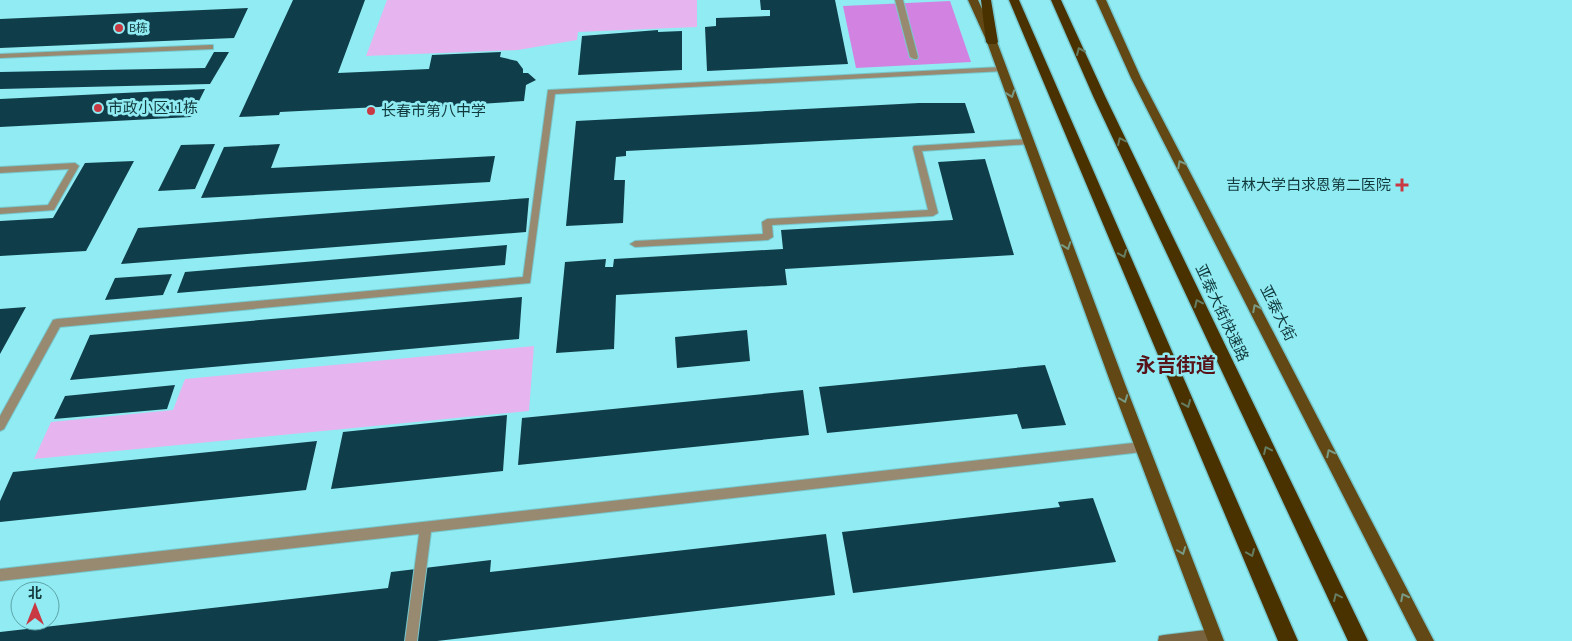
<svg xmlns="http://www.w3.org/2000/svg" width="1572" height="641" font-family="'Source Sans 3','Noto Sans SC',sans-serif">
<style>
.green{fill:#e6b5ef}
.forest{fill:#d282e1}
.building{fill:#103d4a}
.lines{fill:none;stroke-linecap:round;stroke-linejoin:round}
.lane-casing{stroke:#77c8ce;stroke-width:2}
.secondary-casing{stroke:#77c8ce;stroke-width:2}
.primary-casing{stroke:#77c8ce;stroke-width:3}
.highway-casing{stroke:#77c8ce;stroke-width:3}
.lane{fill:#988a71;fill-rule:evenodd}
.secondary{fill:#78633e;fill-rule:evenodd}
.primary{fill:#614815;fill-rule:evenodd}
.highway{fill:#493200;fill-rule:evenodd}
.oneway{stroke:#657c61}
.oneway2{stroke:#789a84}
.poi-dot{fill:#c93944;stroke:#90ecf2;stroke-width:2}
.labels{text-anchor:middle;stroke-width:5;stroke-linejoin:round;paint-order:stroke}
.far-poi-label{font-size:12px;fill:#11393c;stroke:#90ecf2;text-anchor:start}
.poi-label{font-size:15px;fill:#11393c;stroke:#90ecf2;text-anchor:start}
.street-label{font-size:15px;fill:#11393c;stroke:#90ecf2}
.district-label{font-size:20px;font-weight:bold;fill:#581319;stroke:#90ecf2}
</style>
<rect width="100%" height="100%" fill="#90ecf2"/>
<path class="green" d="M 387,0 L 697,0 L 697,27 L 578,32 L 577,40 L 518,50 L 366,56 Z
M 534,346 L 529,411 L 34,459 L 51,422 L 173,410 L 185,379 Z"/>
<path class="forest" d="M 950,1 L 971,62 L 856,68 L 843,6 Z"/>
<path class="building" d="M 293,0 L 365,0 L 338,73 L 429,69 L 432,55 L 501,52 L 500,57 L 517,61 L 523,69 L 523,73 L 528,73 L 536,80 L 526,85 L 524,101 L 418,108 L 418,105 L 280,112 L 279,115 L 239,117 Z
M 760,0 L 835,0 L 848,64 L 707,71 L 705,27 L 716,26 L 716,18 L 770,16 L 770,10 L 761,10 Z
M 248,8 L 234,38 L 0,48 L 0,19 Z
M 658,30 L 658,32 L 682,31 L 682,70 L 578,75 L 582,36 Z
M 214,52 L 229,52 L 210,84 L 0,89 L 0,72 L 205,68 Z
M 205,89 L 191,117 L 0,127 L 0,99 Z
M 919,103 L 965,103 L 975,133 L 626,151 L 626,156 L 616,157 L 614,180 L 625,180 L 623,223 L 566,226 L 576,121 Z
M 215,144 L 195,189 L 158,191 L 181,145 Z
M 280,144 L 271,168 L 495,156 L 490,182 L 201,198 L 224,147 Z
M 985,159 L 1014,255 L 785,269 L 787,285 L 616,295 L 614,349 L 556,353 L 565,262 L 606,259 L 605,267 L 613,267 L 614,259 L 783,249 L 781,230 L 953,220 L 938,162 Z
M 134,161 L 86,251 L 0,256 L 0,221 L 53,218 L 85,163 Z
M 529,198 L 526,232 L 121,264 L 138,228 Z
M 507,245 L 505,265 L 177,293 L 185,272 Z
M 172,274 L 163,295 L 105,300 L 115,278 Z
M 522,297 L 519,339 L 70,380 L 90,335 Z
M 26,307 L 0,354 L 0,309 Z
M 747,330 L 750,361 L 677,368 L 675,337 Z
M 1045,365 L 1066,425 L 1022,429 L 1017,414 L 827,433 L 819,387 Z
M 175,385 L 167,409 L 54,419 L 65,396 Z
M 803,390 L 809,435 L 518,465 L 522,418 Z
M 507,415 L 503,471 L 331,489 L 343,432 Z
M 317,441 L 306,490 L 0,522 L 0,501 L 13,472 Z
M 1093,498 L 1116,562 L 853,593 L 842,532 L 1060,507 L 1058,502 Z
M 826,534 L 835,595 L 437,641 L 0,641 L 0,632 L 388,588 L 391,572 L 491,560 L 490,572 Z"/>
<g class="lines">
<g class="lane-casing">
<path id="lane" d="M 895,0 L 903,0 L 918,57 L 917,59 L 914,59 L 910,57 Z
M 210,45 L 213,45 L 213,49 L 0,58 L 0,54 Z
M 1001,67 L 1004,67 L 1004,71 L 555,94 L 530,283 L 60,327 L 4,429 L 0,431 L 0,416 L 53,320 L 57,319 L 523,277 L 548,90 Z
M 1028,139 L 1031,140 L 1031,144 L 922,151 L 938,213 L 933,216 L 772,225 L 773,237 L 768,240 L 635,247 L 630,244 L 635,241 L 763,234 L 762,222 L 767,219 L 928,210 L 913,148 L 914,146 Z
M 75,163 L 79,166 L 54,210 L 0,214 L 0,208 L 48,205 L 69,169 L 0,173 L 0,167 Z
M 1142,442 L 1146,444 L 1148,447 L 1146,450 L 1142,452 L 431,532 L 417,641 L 405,641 L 419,534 L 0,581 L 0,569 Z"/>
</g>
<g class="secondary-casing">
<path id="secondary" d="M 1214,629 L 1218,631 L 1220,635 L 1218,639 L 1215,641 L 1158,641 L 1159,636 L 1164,635 Z"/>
</g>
<g class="primary-casing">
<path id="primary" d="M 968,0 L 978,0 L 997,42 L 1125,384 L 1224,641 L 1208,641 L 1111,384 L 987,42 Z
M 1096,0 L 1106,0 L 1141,78 L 1434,641 L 1417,641 L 1131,78 Z"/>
</g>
<g class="highway-casing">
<path id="highway" d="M 981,0 L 991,0 L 998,42 L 996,44 L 988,44 L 986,42 Z
M 1009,0 L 1019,0 L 1298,641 L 1278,641 Z
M 1051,0 L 1061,0 L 1105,96 L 1368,641 L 1348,641 L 1093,96 Z"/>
</g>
<use href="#lane" class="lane"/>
<use href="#secondary" class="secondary"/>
<use href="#primary" class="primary"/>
<use href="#highway" class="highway"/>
</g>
<defs><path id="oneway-chevron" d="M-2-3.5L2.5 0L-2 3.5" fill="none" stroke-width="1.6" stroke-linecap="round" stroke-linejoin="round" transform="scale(1.25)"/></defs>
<g class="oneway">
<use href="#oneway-chevron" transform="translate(1080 51) rotate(-114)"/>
<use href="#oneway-chevron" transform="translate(1121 141) rotate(-115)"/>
<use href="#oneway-chevron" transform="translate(1123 254) rotate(67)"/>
<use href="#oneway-chevron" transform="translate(1198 303) rotate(-115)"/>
<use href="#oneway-chevron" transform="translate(1187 404) rotate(67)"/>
<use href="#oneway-chevron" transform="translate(1267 450) rotate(-115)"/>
<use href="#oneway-chevron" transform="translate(1251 553) rotate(67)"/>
<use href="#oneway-chevron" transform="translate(1337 597) rotate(-115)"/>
</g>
<g class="oneway2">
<use href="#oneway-chevron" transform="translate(1011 94) rotate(70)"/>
<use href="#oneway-chevron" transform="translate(1181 164) rotate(-118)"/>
<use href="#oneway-chevron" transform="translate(1067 246) rotate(70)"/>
<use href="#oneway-chevron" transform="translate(1256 308) rotate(-117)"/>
<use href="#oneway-chevron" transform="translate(1124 399) rotate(69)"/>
<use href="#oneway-chevron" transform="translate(1330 453) rotate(-117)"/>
<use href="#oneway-chevron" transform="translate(1182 551) rotate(69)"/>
<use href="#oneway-chevron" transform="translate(1404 597) rotate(-117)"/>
</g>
<g class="poi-dot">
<circle cx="119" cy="28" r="5"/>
<circle cx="98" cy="108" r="5"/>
<circle cx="371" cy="111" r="5"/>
<path d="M1399.5 177.5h5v5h5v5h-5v5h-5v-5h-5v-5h5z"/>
</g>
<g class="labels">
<g class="far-poi-label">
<text x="129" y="32">B栋</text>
</g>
<g class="poi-label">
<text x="108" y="113">市政小区11栋</text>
<text x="381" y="116">长春市第八中学</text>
<text x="1391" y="190" text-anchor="end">吉林大学白求恩第二医院</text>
</g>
<g class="street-label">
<text transform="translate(1222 313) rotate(65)" y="5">亚泰大街快速路</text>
<text transform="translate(1278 313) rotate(63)" y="5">亚泰大街</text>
</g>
<g class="district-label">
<text x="1176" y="372">永吉街道</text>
</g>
</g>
<g transform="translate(35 606)"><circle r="24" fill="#90ecf2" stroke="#5da4a9"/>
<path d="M0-4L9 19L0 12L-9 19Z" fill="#c93944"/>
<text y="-8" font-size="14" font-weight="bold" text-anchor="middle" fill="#11393c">北</text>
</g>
</svg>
